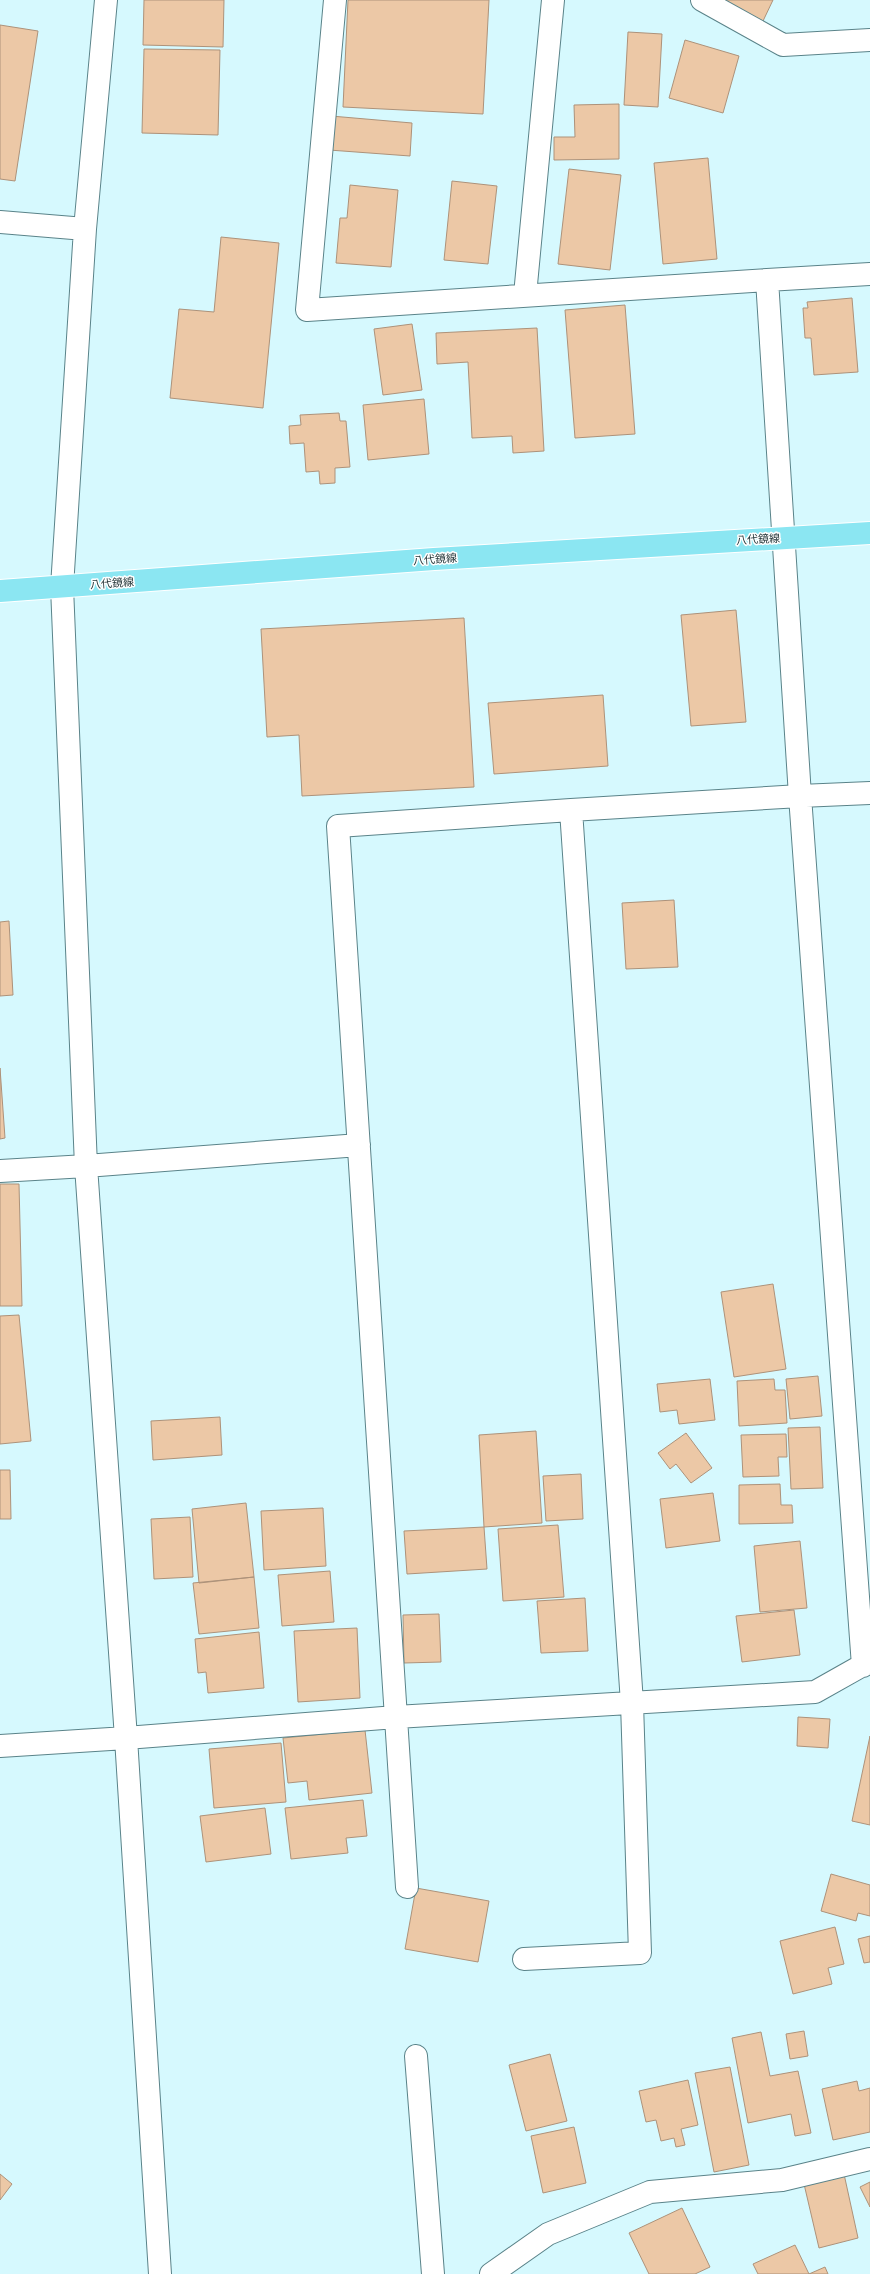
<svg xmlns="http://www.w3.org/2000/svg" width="870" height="2274" font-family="Lato,'Noto Sans JP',sans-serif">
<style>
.building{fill:#ecc8a6;stroke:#ad927a}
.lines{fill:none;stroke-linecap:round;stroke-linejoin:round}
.minor-casing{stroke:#5a8389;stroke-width:24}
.major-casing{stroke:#fff;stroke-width:24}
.minor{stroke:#fff;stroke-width:22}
.major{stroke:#8be6f2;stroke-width:22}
.labels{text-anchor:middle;stroke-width:3;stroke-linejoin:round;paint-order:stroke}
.street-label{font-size:11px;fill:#253639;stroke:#fff}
</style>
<rect width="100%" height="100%" fill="#d6f9fe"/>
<path class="building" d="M 144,0 L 224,0 L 223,47 L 143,45 Z
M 348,0 L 489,0 L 483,114 L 343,107 Z
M 721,0 L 773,0 L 763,21 Z
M 0,25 L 38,31 L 15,181 L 0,179 Z
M 628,32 L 662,34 L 658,107 L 624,105 Z
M 685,40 L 739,56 L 723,113 L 669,98 Z
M 144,49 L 220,50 L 218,135 L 142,133 Z
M 619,104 L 619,159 L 554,160 L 554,137 L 575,137 L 574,105 Z
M 331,116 L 412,123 L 410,156 L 329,150 Z
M 708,158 L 717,259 L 663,264 L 654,163 Z
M 569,169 L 621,175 L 610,270 L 558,264 Z
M 452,181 L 497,186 L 488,264 L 444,260 Z
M 350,185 L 398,190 L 391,267 L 336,263 L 340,218 L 347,218 Z
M 221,237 L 279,243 L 263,408 L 170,398 L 179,309 L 214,312 Z
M 852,298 L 858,372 L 814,375 L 811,338 L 805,338 L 803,308 L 808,308 L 807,302 Z
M 625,305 L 635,434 L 575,438 L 565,310 Z
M 412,324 L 422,390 L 383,395 L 374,329 Z
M 537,328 L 544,451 L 513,453 L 512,436 L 472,438 L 468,362 L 437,364 L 436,333 Z
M 424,399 L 429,454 L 368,460 L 363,405 Z
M 339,413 L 340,421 L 346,421 L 350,467 L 335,468 L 335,483 L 320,484 L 319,471 L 306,472 L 304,443 L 290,444 L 289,426 L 301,425 L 300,415 Z
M 736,610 L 746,722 L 691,726 L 681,615 Z
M 464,618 L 474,787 L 302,796 L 299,735 L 267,737 L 261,629 Z
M 603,695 L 608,766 L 494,774 L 488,703 Z
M 674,900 L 678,967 L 626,969 L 622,903 Z
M 9,921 L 13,995 L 0,996 L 0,922 Z
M 0,1068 L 5,1138 L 0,1139 Z
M 0,1184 L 19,1184 L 22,1306 L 0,1306 Z
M 773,1284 L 786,1369 L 734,1377 L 721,1292 Z
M 19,1315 L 31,1441 L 0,1444 L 0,1316 Z
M 818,1376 L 822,1416 L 790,1419 L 786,1379 Z
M 710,1379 L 715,1420 L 679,1424 L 677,1410 L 660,1412 L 657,1384 Z
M 774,1379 L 775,1390 L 785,1390 L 787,1423 L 739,1426 L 737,1381 Z
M 220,1417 L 222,1455 L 153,1460 L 151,1421 Z
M 820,1427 L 823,1488 L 791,1489 L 788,1428 Z
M 536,1431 L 542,1523 L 484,1527 L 479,1435 Z
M 686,1433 L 712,1468 L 691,1483 L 676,1464 L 670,1469 L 658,1453 Z
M 786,1434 L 787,1457 L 778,1457 L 779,1476 L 743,1477 L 741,1435 Z
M 0,1470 L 10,1470 L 11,1519 L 0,1519 Z
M 581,1474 L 583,1519 L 546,1521 L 543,1476 Z
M 780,1484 L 781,1505 L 792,1505 L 793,1523 L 739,1524 L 739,1485 Z
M 713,1493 L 720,1541 L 666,1548 L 660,1499 Z
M 246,1503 L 254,1577 L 199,1583 L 192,1509 Z
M 323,1508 L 326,1566 L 264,1570 L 261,1511 Z
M 190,1517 L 193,1577 L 154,1579 L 151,1519 Z
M 558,1525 L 564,1597 L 503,1601 L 498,1529 Z
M 484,1527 L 487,1569 L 407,1574 L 404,1531 Z
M 800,1541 L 807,1608 L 760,1612 L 754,1546 Z
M 330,1571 L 334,1622 L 282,1626 L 278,1575 Z
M 254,1577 L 259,1628 L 199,1634 L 193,1583 Z
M 585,1598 L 588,1651 L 541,1653 L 537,1601 Z
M 794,1610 L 800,1655 L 742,1662 L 736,1616 Z
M 439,1614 L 441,1662 L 404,1663 L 403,1615 Z
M 357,1628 L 360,1698 L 298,1702 L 294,1631 Z
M 259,1632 L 264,1688 L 208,1693 L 206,1672 L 198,1673 L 195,1639 Z
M 798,1717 L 830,1719 L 828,1748 L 797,1746 Z
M 365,1730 L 372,1793 L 309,1800 L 307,1781 L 288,1783 L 283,1738 Z
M 870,1736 L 870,1825 L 852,1821 Z
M 281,1743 L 286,1802 L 214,1808 L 209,1749 Z
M 363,1800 L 367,1836 L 346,1838 L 348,1853 L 291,1859 L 285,1808 Z
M 265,1808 L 271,1854 L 206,1862 L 200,1816 Z
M 831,1874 L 870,1885 L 870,1916 L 858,1913 L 856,1921 L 821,1911 Z
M 416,1888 L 489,1901 L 478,1962 L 405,1949 Z
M 835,1927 L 844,1964 L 828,1968 L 832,1984 L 793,1994 L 780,1941 Z
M 870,1936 L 870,1962 L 864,1963 L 858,1939 Z
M 804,2031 L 808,2056 L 790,2059 L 786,2034 Z
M 761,2032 L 770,2076 L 798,2071 L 811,2133 L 795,2136 L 791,2114 L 748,2123 L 732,2038 Z
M 550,2054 L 567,2121 L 526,2131 L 509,2065 Z
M 730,2067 L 749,2165 L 714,2172 L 695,2073 Z
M 688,2080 L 698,2125 L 681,2129 L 685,2145 L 676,2147 L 674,2138 L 661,2141 L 656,2120 L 646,2122 L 639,2091 Z
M 857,2081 L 859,2091 L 870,2088 L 870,2132 L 833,2140 L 822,2089 Z
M 574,2127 L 586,2183 L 543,2193 L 531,2136 Z
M 0,2174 L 12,2184 L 0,2200 Z
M 844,2174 L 858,2238 L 819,2248 L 804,2184 Z
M 870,2182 L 870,2207 L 860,2187 Z
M 682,2208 L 710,2267 L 695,2274 L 649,2274 L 629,2233 Z
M 795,2245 L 809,2274 L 758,2274 L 753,2264 Z
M 825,2267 L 828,2274 L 809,2274 Z"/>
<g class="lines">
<g class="minor-casing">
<path id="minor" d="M 335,0 L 307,310 L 767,280
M 702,0 L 783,45 L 870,40
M 0,222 L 85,229
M 870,274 L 767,280 L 800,796 L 870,793
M 525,295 L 553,0
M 571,810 L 800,796 L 863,1666
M 0,1171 L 86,1166 L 359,1145
M 0,1746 L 126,1738 L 86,1166 L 62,587 L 85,229 L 106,0
M 407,1887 L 338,826 L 571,810 L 632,1703 L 640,1953 L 524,1959
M 416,2056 L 433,2274
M 160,2274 L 126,1738 L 396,1717 L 815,1692 L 870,1661
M 491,2274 L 548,2234 L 650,2192 L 782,2180 L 870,2159"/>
</g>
<g class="major-casing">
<path id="major" d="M 0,591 L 434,559 L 870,533"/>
</g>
<use href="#minor" class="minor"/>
<use href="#major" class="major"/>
</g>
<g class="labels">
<g class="street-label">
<text transform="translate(758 539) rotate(-3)" y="4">八代鏡線</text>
<text transform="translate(435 559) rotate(-4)" y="4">八代鏡線</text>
<text transform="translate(112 583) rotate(-4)" y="4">八代鏡線</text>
</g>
</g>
</svg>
